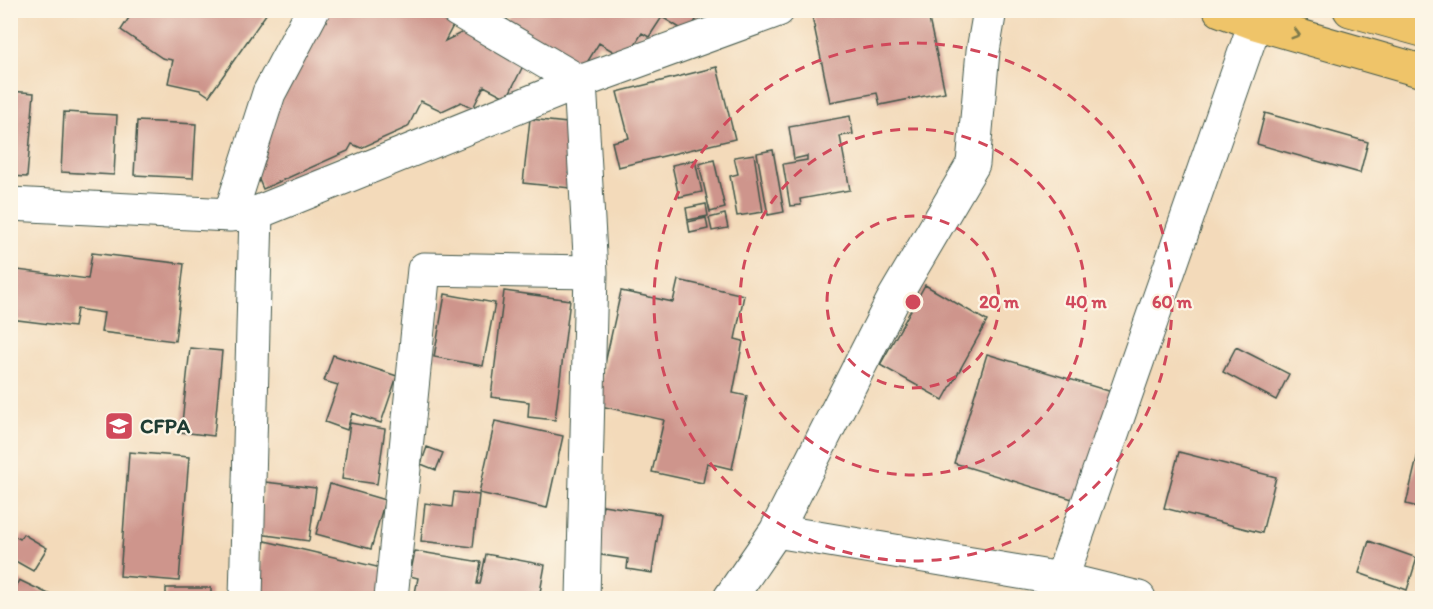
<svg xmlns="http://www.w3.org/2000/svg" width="1433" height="609" font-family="Itim,sans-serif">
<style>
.building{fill:#ce958c}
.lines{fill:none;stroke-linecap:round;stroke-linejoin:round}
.minor-casing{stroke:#3f5548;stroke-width:35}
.major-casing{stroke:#3f5548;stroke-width:35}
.minor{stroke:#fff;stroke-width:33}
.major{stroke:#efc469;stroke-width:33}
.oneway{stroke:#7d7a4c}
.ring{fill:none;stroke:#d1495b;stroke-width:3;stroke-dasharray:10 8}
.labels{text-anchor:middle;stroke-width:4.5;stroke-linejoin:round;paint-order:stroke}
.poi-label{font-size:21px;font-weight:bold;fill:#1f3d34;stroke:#fcf5e5;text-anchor:start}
.centre{fill:#d1495b;stroke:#fcf5e5;stroke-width:3}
.ring-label{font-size:18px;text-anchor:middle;font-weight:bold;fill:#d1495b;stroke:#fcf5e5;stroke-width:4.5;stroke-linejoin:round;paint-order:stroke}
</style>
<rect width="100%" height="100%" fill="#fcf5e5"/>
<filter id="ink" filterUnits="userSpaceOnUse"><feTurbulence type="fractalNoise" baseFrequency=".0167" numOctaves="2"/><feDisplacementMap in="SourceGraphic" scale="12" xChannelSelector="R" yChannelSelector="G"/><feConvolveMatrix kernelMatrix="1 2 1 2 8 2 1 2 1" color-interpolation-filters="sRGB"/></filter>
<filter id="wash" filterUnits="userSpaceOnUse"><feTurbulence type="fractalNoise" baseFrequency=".008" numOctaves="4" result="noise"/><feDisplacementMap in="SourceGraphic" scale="24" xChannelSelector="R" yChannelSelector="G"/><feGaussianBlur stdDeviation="1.35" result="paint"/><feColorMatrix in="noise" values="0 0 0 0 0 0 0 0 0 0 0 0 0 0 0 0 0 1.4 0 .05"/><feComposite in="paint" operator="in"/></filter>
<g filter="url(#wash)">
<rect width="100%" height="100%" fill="#f3daba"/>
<g id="blocks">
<path class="building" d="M 134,10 L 269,10 L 209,96 L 200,90 L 168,83 L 173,60 L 162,58 L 121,30 Z
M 326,10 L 438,10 L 456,20 L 445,41 L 463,32 L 527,58 L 507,98 L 484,86 L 473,108 L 461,102 L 442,111 L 421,101 L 408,127 L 361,148 L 352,144 L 348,151 L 263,189 L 250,159 Z
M 512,10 L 702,10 L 688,33 L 662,17 L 649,37 L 642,33 L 626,59 L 599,43 L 580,74 L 503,26 Z
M 839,10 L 927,10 L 945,92 L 880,105 L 877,93 L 830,102 L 812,16 Z
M 717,67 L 735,139 L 618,167 L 612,142 L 629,138 L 617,92 Z
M 10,91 L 34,93 L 27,177 L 10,176 Z
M 64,112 L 117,115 L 114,175 L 61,172 Z
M 1265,113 L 1368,142 L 1360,173 L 1257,144 Z
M 850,116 L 853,134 L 840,136 L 850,190 L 800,199 L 801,205 L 790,206 L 783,164 L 807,160 L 807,156 L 794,159 L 789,127 Z
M 530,119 L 586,125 L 580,189 L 523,183 Z
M 137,121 L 196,124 L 193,178 L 134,175 Z
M 773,150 L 784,212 L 768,215 L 757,153 Z
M 754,154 L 763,212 L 737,216 L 730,176 L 738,174 L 734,157 Z
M 695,160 L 702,192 L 679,197 L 672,165 Z
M 714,160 L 725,208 L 710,212 L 699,164 Z
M 706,204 L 708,216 L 688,220 L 686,208 Z
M 725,214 L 728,228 L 712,231 L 709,218 Z
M 706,218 L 708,229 L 690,233 L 688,222 Z
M 92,253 L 184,264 L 175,341 L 101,332 L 104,313 L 77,309 L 74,327 L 10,319 L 10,269 L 88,279 Z
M 678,280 L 744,295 L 735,339 L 743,341 L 733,393 L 747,396 L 732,469 L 707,463 L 703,483 L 652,472 L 664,420 L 596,405 L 621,291 L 673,302 Z
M 925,285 L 987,321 L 943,400 L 880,365 Z
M 504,291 L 570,300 L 555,420 L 528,417 L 529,402 L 491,397 Z
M 445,294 L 495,303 L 483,366 L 434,357 Z
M 1236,347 L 1289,374 L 1276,400 L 1223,372 Z
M 190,348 L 222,351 L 214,436 L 181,432 Z
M 987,354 L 1112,392 L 1079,501 L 954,463 Z
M 333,355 L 397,376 L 381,423 L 352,413 L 347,430 L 325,422 L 338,385 L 324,381 Z
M 495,421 L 563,436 L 547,508 L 479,493 Z
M 350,423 L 385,429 L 377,484 L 342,479 Z
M 1422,437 L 1422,508 L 1406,504 Z
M 427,447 L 443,453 L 436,470 L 421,464 Z
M 129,452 L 189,457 L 179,581 L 120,576 Z
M 1179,452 L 1276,477 L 1262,533 L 1164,508 Z
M 265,482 L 316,488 L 309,541 L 259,534 Z
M 330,484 L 385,500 L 371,549 L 316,534 Z
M 454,492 L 479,495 L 473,547 L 421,541 L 425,503 L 452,507 Z
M 603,505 L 661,514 L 652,573 L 627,569 L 628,559 L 595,554 Z
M 10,534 L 20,539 L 23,534 L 47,548 L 33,571 L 10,558 Z
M 265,541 L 390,570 L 383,598 L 252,598 Z
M 1369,541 L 1417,558 L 1407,590 L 1359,573 Z
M 415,551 L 481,562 L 477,584 L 480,584 L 486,554 L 545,565 L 539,598 L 414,598 L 418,578 L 410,576 Z
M 19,580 L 57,598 L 10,598 Z
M 166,588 L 211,588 L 211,598 L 166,598 Z"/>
</g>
</g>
<g filter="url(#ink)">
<use href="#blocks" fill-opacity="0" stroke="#3f5548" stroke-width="1.5"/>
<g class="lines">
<g class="minor-casing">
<path id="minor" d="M 457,10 L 580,82 L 591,272
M 10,204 L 230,215 L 256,213 L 580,82 L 778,10
M 230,215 L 269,93 L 313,10
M 776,531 L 1061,579 L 1139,598
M 246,598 L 256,213
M 391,598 L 424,269 L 591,272 L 583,598
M 730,598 L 776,531 L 894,298 L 973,164 L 983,51 L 990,10
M 1051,598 L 1058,589 L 1255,23"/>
</g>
<g class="major-casing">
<path id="major" d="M 1220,10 L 1255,23 L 1422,71
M 1350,10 L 1422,30"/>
</g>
<use href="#minor" class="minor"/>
<use href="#major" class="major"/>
</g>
<defs><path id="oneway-chevron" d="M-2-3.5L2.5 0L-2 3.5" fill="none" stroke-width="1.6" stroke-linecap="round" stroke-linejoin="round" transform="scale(1.5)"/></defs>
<use class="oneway" href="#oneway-chevron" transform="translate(1296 34) rotate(16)"/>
</g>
<g class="ring">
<circle cx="913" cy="302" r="86"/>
<circle cx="913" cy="302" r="173"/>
<circle cx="913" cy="302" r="259"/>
</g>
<defs>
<g id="university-square" transform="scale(1.5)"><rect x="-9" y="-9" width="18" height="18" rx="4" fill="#d1495b" stroke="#fcf5e5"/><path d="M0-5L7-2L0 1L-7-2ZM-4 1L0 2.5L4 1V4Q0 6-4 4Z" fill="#fff"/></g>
</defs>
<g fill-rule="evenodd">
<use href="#university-square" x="119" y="426"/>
</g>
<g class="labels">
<g class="poi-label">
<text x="140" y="433">CFPA</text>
</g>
</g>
<circle cx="913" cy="302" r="9" class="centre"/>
<g class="ring-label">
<text x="999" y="308">20 m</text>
<text x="1086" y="308">40 m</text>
<text x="1172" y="308">60 m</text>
</g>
<rect width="1433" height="609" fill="none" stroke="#fcf5e5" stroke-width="36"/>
</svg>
